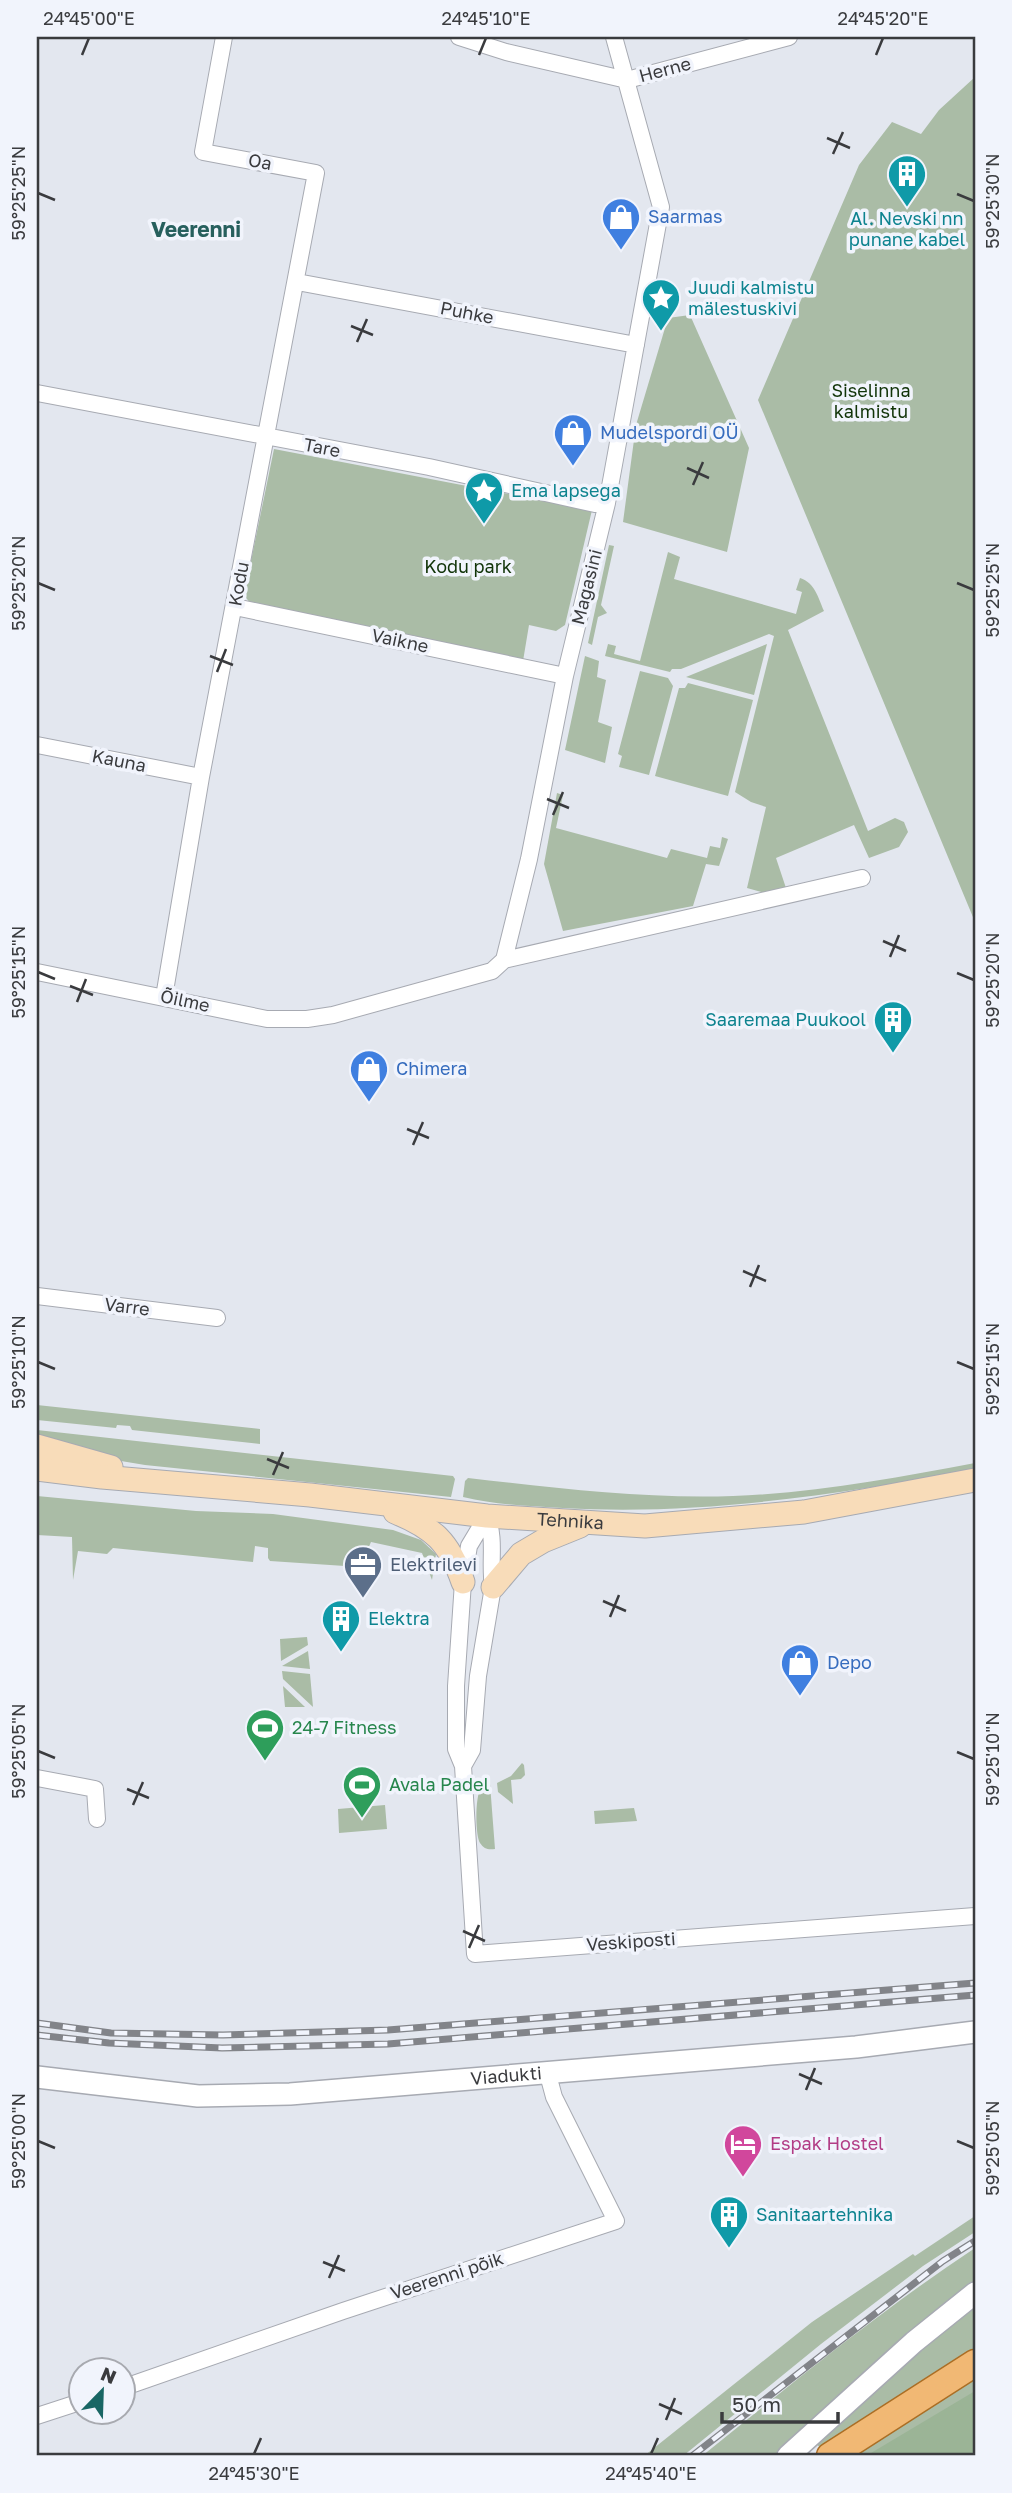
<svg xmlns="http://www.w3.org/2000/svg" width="1012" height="2493" font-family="'Golos Text',sans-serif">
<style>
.green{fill:#aabca6}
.forest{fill:#9bb496}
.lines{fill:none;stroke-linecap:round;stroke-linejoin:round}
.minor-casing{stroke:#a7aab2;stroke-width:18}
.tertiary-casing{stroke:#a7aab2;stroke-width:24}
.secondary-casing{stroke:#a7aab2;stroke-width:25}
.primary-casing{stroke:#ab6e25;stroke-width:29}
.minor{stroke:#fff;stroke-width:16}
.tertiary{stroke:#fff;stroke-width:21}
.secondary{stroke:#f8dcb9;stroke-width:23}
.primary{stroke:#f1b874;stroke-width:26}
.rail-casing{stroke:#828489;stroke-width:7}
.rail{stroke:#f1f4fc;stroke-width:4.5;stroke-dasharray:13;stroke-linecap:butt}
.ticks{fill:none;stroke:#3a3b3e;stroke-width:2.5}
.labels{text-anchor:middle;stroke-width:7;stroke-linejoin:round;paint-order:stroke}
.street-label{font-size:18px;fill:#3a3b3e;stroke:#f1f4fc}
.shop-label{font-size:18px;fill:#366cbe;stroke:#f1f4fc;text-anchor:start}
.culture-label{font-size:18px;fill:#0d838f;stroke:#f1f4fc;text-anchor:start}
.park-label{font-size:18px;fill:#113408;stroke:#f1f4fc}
.service-label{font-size:18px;fill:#4e5e75;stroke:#f1f4fc;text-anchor:start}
.leisure-label{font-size:18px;fill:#27864d;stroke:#f1f4fc;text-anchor:start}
.hotel-label{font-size:18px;fill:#b23c85;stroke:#f1f4fc;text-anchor:start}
.quarter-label{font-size:21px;font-weight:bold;fill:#27605e;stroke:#f1f4fc}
.neatline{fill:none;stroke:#3a3b3e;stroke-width:2.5}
.ticks-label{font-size:18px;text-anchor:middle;fill:#3a3b3e}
</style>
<rect width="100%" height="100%" fill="#e3e7ef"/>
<path class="green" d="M 975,77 L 975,922 L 758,400 L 859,165 L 892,122 L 921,134 L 939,110 Z
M 690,315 L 749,448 L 727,552 L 623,522 L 636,425 L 668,318 Z
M 274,449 L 592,510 L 565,625 L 556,631 L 529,625 L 523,661 L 250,603 L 244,595 Z
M 609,545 L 614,546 L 601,605 L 607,613 L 598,617 L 592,645 L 588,643 Z
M 668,552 L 680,557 L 674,579 L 796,614 L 802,592 L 796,590 L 800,578 C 815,583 818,597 824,611 L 788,630 L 868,831 L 895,818 L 904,822 L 908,832 L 899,847 L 869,858 L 854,825 L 776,858 L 786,888 L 768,894 L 747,888 L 766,807 L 751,802 L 735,792 L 774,636 L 769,634 L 681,669 L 672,669 L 670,672 L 605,656 L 608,644 L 616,646 L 614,654 L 640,661 Z
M 767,644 L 754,695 L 686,677 Z
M 585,656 L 599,661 L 597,677 L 606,680 L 598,722 L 612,727 L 605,763 L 565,750 Z
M 640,671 L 668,678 L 673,686 L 649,775 L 619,767 L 622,756 L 618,754 Z
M 688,683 L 753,700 L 728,796 L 655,776 L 679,688 L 685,688 Z
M 557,793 L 563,795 L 556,828 L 667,858 L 671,849 L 707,858 L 710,846 L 720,848 L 722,837 L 728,839 L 719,866 L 706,864 L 693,906 L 563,931 L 544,864 Z
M 37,1405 L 260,1429 L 260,1444 L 132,1430 L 130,1426 L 117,1425 L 116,1428 L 37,1420 Z
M 37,1430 L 453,1476 L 455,1479 L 451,1497 L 145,1465 L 103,1458 L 37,1439 Z
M 975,1463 L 975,1470 C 838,1494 703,1516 563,1508 C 530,1506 495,1505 463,1497 L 465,1481 L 468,1478 C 556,1488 644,1499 733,1496 C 815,1493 895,1478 975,1463 Z
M 37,1496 L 196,1511 L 273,1514 L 393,1530 L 421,1540 L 436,1554 L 432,1580 L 422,1553 L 371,1542 L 360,1567 L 270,1561 L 268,1558 L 268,1548 L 255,1546 L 253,1562 L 113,1548 L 107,1554 L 78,1551 L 73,1580 L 72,1537 L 37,1535 Z
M 307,1637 L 308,1645 L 281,1661 L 280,1639 Z
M 308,1651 L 310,1669 L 282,1666 Z
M 282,1671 L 310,1674 L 313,1707 L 283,1679 Z
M 283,1686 L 305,1707 L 285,1707 Z
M 522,1763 L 524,1765 L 525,1775 L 521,1779 L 511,1780 L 513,1804 L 498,1792 L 497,1783 L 511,1776 Z
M 490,1784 L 495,1849 C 488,1850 484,1849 480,1843 C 475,1835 475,1796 481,1788 Z
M 385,1805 L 387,1829 L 339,1833 L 338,1809 Z
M 634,1808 L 637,1821 L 595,1824 L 594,1811 Z
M 975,2216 L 975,2232 L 923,2266 L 821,2344 L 683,2456 L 644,2456 L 812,2322 L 913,2254 L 915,2256 Z
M 975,2248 L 975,2284 L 779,2456 L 702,2456 C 791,2384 880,2311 975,2248 Z
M 975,2302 L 975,2350 L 880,2409 L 821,2449 L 815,2442 Z
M 975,2375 L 975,2456 L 850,2456 Z"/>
<path class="forest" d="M 975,2391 L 975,2453 L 968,2456 L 866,2456 Z"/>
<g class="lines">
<g class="minor-casing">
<path id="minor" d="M 459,37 L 506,52 L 627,80 L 789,37
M 297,282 L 636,345
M 37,393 L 429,467 L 595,504 L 607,503
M 235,607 L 565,676
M 37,745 L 201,777
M 504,960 L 862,878
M 37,972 L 267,1019 L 307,1019 L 333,1015 L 492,971 L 504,960 L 529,859 L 565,676 L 607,503 L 661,207 L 614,37
M 164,997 L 201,777 L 316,173 L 203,152 L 224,37
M 37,1296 L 217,1318
M 487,1516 L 469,1546 L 463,1582 L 456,1686 L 456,1749 L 463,1766 L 475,1954 L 975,1916
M 463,1766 L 472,1750 L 478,1676 L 493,1587 C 489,1561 496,1542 487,1516
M 37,1778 L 95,1789 L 97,1819
M 122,2388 L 343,2311 L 616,2221 L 554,2097 L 547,2071
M 37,2416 L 80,2402"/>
</g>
<g class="tertiary-casing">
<g id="tertiary">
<path id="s1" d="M 37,2077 L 198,2096 L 290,2094 L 856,2047 L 975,2032"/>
<path d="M 788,2456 L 914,2342 L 975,2293"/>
</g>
</g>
<g class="secondary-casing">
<g id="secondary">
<path d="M 37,1446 L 111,1467"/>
<path id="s2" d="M 37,1469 L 102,1477 L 310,1495 L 487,1516 L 645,1526 L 804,1512 L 975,1480"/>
<path d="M 395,1512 C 434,1528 449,1542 463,1582"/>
<path d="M 493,1587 L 521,1554 L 543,1541 L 580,1526"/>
</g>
</g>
<g class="primary-casing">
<path id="primary" d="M 830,2456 L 975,2363"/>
</g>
<use href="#minor" class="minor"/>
<use href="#tertiary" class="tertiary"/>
<use href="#secondary" class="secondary"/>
<use href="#primary" class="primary"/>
<g class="rail-casing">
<path id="rail" d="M 37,2023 L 111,2033 L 223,2035 L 388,2030 L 975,1983
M 37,2035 L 109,2043 L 222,2048 L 388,2044 L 975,1995
M 692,2456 L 943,2261 L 975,2241"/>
</g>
<use href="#rail" class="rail"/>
</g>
<path class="ticks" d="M 82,55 L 89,38M 479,55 L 486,38M 876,55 L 883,38M 827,138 L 850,148M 833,154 L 843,132M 38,193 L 55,200M 957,194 L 974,201M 351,326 L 373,335M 357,342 L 367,319M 687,468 L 709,478M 693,485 L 703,462M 38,583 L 55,590M 957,583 L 974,590M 210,656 L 233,665M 217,672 L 226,649M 547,799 L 569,808M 553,815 L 563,792M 883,941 L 906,951M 890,957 L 899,935M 38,972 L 55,979M 957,973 L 974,980M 70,986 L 93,995M 77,1002 L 86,979M 407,1129 L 429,1138M 413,1145 L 423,1122M 743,1271 L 766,1281M 750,1287 L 759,1265M 38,1362 L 55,1369M 957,1362 L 974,1369M 267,1459 L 289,1468M 273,1475 L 283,1452M 603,1601 L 626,1611M 610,1617 L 619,1595M 38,1751 L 55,1758M 957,1752 L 974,1759M 127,1789 L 149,1798M 133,1805 L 143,1782M 463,1931 L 485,1941M 469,1948 L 479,1925M 799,2074 L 822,2084M 806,2090 L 815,2068M 38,2141 L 55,2148M 957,2141 L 974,2148M 323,2262 L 345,2271M 329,2278 L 339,2255M 659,2404 L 682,2414M 666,2420 L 675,2398M 254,2454 L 261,2438M 651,2454 L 658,2438"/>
<defs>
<g id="building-pin" transform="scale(2.0125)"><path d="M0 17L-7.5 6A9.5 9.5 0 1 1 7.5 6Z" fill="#0f9aa8" stroke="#f1f4fc"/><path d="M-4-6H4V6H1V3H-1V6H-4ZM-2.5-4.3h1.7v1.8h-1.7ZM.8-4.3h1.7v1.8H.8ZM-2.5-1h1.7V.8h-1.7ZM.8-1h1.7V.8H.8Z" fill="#fff"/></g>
<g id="shop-pin" transform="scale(2.0125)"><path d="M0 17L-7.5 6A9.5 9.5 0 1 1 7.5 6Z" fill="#3f7fe0" stroke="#f1f4fc"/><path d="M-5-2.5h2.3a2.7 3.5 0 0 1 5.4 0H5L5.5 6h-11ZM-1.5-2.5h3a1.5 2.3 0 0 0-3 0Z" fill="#fff"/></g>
<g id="sight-pin" transform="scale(2.0125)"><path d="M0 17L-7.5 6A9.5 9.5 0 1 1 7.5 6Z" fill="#0f9aa8" stroke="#f1f4fc"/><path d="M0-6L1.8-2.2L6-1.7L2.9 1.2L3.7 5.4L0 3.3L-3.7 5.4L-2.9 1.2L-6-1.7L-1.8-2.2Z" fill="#fff"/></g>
<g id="office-pin" transform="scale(2.0125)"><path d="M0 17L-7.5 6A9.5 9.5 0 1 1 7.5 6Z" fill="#5c6f8a" stroke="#f1f4fc"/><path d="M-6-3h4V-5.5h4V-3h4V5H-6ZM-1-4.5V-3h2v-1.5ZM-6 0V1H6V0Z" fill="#fff"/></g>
<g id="stadium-pin" transform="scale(2.0125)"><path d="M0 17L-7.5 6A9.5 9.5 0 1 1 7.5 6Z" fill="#2e9e5b" stroke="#f1f4fc"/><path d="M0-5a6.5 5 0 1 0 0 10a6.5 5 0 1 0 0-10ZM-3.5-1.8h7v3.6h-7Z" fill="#fff"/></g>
<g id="hotel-pin" transform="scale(2.0125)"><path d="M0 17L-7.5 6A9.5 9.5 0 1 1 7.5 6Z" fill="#d1479c" stroke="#f1f4fc"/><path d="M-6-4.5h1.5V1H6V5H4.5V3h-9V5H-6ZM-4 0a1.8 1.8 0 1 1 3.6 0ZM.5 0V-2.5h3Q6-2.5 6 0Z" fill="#fff"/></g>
</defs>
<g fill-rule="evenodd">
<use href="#building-pin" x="907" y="174"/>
<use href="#shop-pin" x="621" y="217"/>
<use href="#sight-pin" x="661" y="298"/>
<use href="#shop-pin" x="573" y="433"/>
<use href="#sight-pin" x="484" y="491"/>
<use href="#building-pin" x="893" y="1020"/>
<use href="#shop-pin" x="369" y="1069"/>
<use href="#office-pin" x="363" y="1565"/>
<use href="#building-pin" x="341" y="1619"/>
<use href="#shop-pin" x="800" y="1663"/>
<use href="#stadium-pin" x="265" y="1728"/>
<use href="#stadium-pin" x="362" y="1785"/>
<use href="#hotel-pin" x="743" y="2144"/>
<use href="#building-pin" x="729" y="2215"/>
</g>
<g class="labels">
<g class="street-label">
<text transform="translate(665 70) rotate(-15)" y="6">Herne</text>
<text transform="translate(260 162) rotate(11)" y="6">Oa</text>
<text transform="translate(467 313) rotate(11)" y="6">Puhke</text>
<text transform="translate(322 448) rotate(11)" y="6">Tare</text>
<text transform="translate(239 584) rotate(-80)" y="6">Kodu</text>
<text transform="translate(587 587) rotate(-76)" y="6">Magasini</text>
<text transform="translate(400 641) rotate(12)" y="6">Vaikne</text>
<text transform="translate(119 761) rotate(11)" y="6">Kauna</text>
<text transform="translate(185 1001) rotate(12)" y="6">Õilme</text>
<text transform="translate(127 1307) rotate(7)" y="6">Varre</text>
<text dy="6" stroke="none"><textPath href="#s2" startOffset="536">Tehnika</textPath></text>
<text transform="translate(631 1942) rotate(-4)" y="6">Veskiposti</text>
<text dy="6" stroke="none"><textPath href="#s1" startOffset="471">Viadukti</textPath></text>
<text transform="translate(447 2276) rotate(-18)" y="6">Veerenni põik</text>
</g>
<g class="shop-label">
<text x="648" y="223">Saarmas</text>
<text x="600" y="439">Mudelspordi OÜ</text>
<text x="396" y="1075">Chimera</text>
<text x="827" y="1669">Depo</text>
</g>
<g class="culture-label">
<text x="907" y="225" text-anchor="middle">Al. Nevski nn<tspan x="907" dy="21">punane kabel</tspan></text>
<text x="688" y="294">Juudi kalmistu<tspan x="688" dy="21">mälestuskivi</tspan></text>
<text x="511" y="497">Ema lapsega</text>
<text x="866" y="1026" text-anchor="end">Saaremaa Puukool</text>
<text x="368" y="1625">Elektra</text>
<text x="756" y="2221">Sanitaartehnika</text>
</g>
<g class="park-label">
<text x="871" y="397">Siselinna<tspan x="871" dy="21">kalmistu</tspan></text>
<text x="468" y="573">Kodu park</text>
</g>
<g class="service-label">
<text x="390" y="1571">Elektrilevi</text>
</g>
<g class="leisure-label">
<text x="292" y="1734">24-7 Fitness</text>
<text x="389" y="1791">Avala Padel</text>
</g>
<g class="hotel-label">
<text x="770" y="2150">Espak Hostel</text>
</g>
<g class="quarter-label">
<text x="196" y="237">Veerenni</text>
</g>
</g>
<rect width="1012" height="2493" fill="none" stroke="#f1f4fc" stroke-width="77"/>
<g transform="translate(102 2391) rotate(23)"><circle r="33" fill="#f1f4fc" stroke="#a8aab0" stroke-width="2"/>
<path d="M0-5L12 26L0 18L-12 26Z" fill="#196664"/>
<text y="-10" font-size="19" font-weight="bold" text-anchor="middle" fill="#3a3b3e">N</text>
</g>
<path d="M722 2412v10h116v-10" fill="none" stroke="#3a3b3e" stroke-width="3.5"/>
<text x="732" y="2412" font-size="21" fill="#3a3b3e" stroke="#f1f4fc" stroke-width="5" paint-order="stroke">50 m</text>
<rect x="38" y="38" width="936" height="2416" class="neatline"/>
<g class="ticks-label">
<text x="89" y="25">24°45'00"E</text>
<text x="486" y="25">24°45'10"E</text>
<text x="883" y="25">24°45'20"E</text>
<text transform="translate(19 193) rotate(-90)" y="6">59°25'25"N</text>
<text transform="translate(993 201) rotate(-90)" y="6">59°25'30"N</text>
<text transform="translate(19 583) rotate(-90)" y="6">59°25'20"N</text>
<text transform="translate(993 590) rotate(-90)" y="6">59°25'25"N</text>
<text transform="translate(19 972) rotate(-90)" y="6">59°25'15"N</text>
<text transform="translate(993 980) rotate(-90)" y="6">59°25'20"N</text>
<text transform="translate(19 1362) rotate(-90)" y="6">59°25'10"N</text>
<text transform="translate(993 1369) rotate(-90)" y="6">59°25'15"N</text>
<text transform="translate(19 1751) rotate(-90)" y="6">59°25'05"N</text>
<text transform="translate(993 1759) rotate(-90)" y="6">59°25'10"N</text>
<text transform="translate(19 2141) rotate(-90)" y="6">59°25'00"N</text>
<text transform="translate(993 2148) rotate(-90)" y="6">59°25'05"N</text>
<text x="254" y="2480">24°45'30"E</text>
<text x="651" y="2480">24°45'40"E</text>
</g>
</svg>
